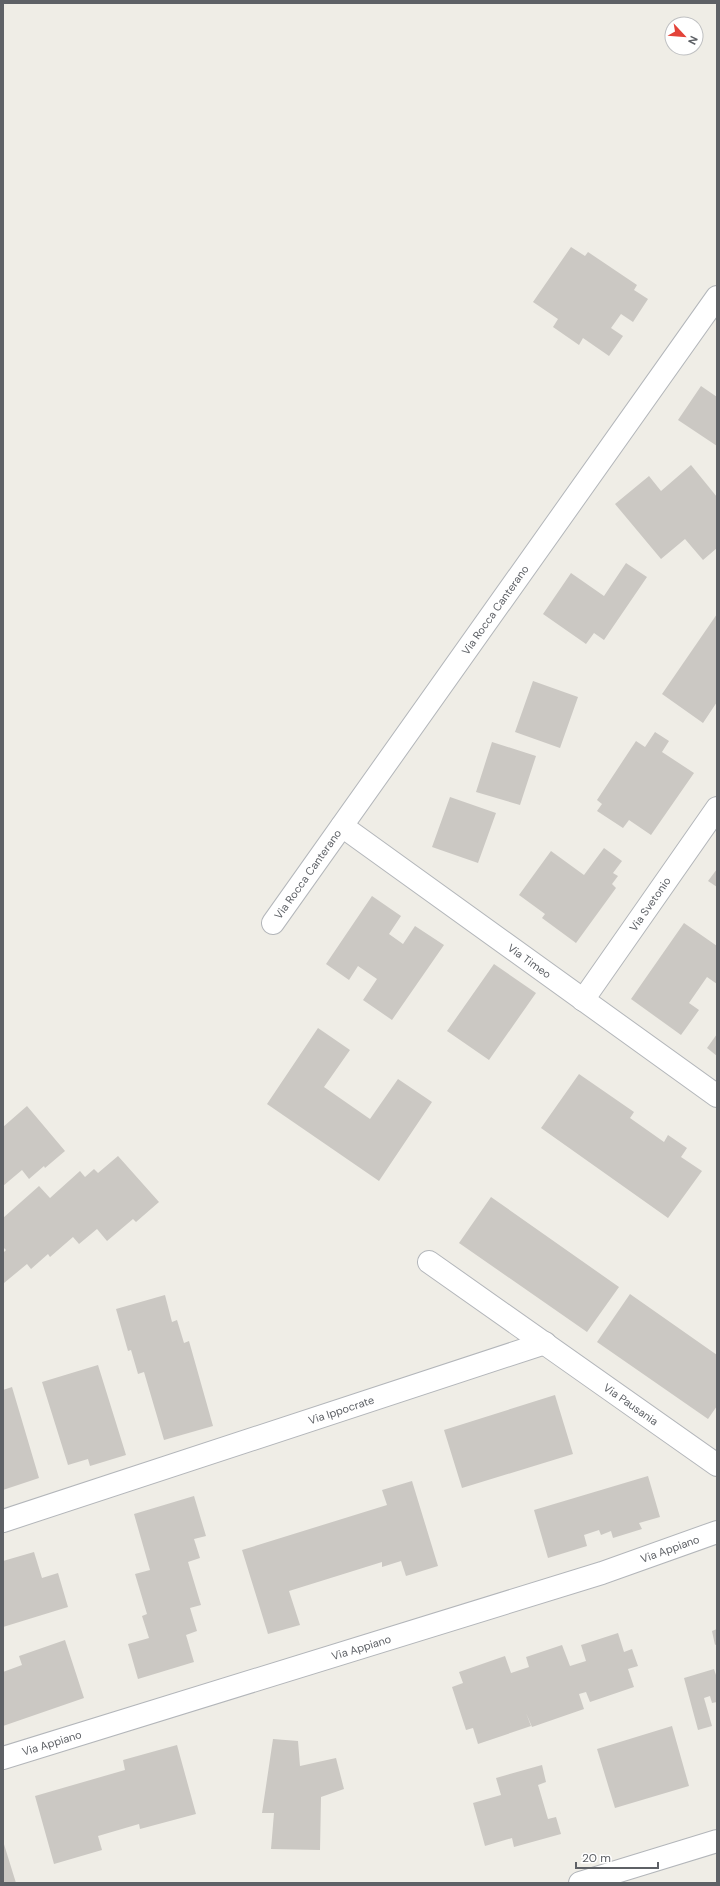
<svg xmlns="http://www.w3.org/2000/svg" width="720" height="1886" font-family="'DM Sans',sans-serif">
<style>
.building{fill:#cbc8c3}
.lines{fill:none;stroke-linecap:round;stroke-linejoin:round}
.street-casing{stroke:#b3b6ba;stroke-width:24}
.street{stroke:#fff;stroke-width:22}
.labels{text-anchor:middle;stroke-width:3;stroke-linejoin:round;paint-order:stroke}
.street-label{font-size:11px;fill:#5e6166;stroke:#fff}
</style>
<rect width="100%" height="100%" fill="#efede6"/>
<path class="building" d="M 571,247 L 585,256 L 588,252 L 637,285 L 634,290 L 648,299 L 633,322 L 621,314 L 611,328 L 623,336 L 609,356 L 583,338 L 579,345 L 553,327 L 558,319 L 533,302 Z
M 701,386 L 717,397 L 717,446 L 678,420 Z
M 691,465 L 717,497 L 717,548 L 703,560 L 685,539 L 661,559 L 615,504 L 649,476 L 661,491 Z
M 626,563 L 647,577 L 604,640 L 594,633 L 586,644 L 543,614 L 571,573 L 604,596 Z
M 717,614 L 717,702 L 703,723 L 662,694 Z
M 533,681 L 578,697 L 560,748 L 515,732 Z
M 655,732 L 669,741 L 662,752 L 694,773 L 651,835 L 629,820 L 623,828 L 597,811 L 602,804 L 597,800 L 636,741 L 645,747 Z
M 492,742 L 536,756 L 520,805 L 476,792 Z
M 450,797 L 496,813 L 478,863 L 432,847 Z
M 604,848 L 622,861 L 613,873 L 618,876 L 612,884 L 616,888 L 576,943 L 542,918 L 545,914 L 519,895 L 551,851 L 584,875 Z
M 717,869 L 717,887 L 708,881 Z
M 372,896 L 401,916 L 389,934 L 403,944 L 415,926 L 444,945 L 392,1020 L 363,1000 L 377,979 L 358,966 L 349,980 L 326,964 Z
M 684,923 L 717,946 L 717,984 L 707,977 L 689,1003 L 699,1010 L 681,1035 L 631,999 Z
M 494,964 L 536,993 L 489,1060 L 447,1031 Z
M 318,1028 L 350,1050 L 324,1087 L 370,1119 L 398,1079 L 432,1102 L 379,1181 L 267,1104 Z
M 717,1034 L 717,1056 L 707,1048 Z
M 579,1074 L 634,1112 L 630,1118 L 664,1142 L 668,1135 L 687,1148 L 681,1157 L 702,1171 L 668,1218 L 541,1128 Z
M 27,1106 L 65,1151 L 45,1168 L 44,1166 L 29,1179 L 22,1170 L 3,1186 L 3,1127 Z
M 118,1156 L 159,1202 L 136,1222 L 133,1219 L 107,1241 L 97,1229 L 79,1244 L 73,1237 L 50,1257 L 48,1254 L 31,1269 L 27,1264 L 4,1283 L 3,1282 L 3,1253 L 6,1250 L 3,1247 L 3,1218 L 39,1186 L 50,1198 L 80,1171 L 85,1177 L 94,1169 L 98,1173 Z
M 491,1197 L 619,1287 L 587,1332 L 459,1243 Z
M 630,1294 L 717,1355 L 717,1406 L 708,1419 L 597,1342 Z
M 165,1295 L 172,1322 L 177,1320 L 184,1343 L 189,1341 L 213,1426 L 164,1440 L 144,1372 L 138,1374 L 131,1350 L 128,1351 L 116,1309 Z
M 98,1365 L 126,1455 L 90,1466 L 88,1459 L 68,1465 L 42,1382 Z
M 12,1387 L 39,1478 L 3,1490 L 3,1390 Z
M 555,1395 L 573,1454 L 462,1488 L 444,1430 Z
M 648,1476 L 660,1517 L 639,1523 L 642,1529 L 613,1538 L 611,1531 L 601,1535 L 599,1530 L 584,1535 L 587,1546 L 548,1558 L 534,1510 Z
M 412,1481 L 438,1566 L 406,1576 L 401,1561 L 382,1567 L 382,1562 L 289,1591 L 300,1625 L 268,1634 L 242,1550 L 387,1505 L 382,1490 Z
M 194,1496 L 206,1536 L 194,1539 L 200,1558 L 188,1562 L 201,1605 L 190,1608 L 197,1631 L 186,1635 L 194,1662 L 138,1679 L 128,1644 L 149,1638 L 142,1616 L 147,1614 L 135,1574 L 150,1570 L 134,1514 Z
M 34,1552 L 42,1578 L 58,1573 L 68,1607 L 3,1627 L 3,1561 Z
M 717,1629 L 717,1644 L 715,1645 L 712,1631 Z
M 618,1633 L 624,1652 L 632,1649 L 638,1666 L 628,1669 L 634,1687 L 590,1702 L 586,1692 L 579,1694 L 584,1709 L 532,1727 L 526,1713 L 531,1726 L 478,1744 L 473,1728 L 466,1730 L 452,1687 L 463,1683 L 459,1672 L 505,1656 L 511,1673 L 529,1667 L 526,1657 L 562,1645 L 570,1666 L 586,1661 L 581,1645 Z
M 65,1640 L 84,1698 L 3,1726 L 3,1672 L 22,1665 L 19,1656 Z
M 714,1669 L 717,1678 L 717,1702 L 712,1703 L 710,1696 L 704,1698 L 712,1726 L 698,1730 L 684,1678 Z
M 672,1726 L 689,1786 L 615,1808 L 597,1749 Z
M 273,1739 L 298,1741 L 300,1766 L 336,1758 L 344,1789 L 321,1797 L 320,1850 L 271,1849 L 274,1813 L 262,1813 Z
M 177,1745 L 196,1814 L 140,1829 L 139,1824 L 98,1836 L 102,1850 L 54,1864 L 35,1796 L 125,1770 L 123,1760 Z
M 542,1765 L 546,1782 L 538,1785 L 548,1819 L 556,1817 L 561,1834 L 514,1847 L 512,1838 L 485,1846 L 473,1803 L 501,1795 L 496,1778 Z
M 3,1841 L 16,1883 L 3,1883 Z"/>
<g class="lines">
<g class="street-casing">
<g id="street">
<path id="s1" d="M 342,826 L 717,1096"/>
<path id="s2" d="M 273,923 L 717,297"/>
<path id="s3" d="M 583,1000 L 717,808"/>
<path id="s4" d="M 429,1262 L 717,1465"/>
<path id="s5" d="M 3,1521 L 545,1343"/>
<path id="s6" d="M 3,1758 L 602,1573 L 717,1532"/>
<path d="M 580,1883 L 717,1841"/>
</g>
</g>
<use href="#street" class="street"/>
</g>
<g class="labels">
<g class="street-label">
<text dy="4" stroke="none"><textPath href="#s2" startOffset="384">Via Rocca Canterano</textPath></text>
<text dy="4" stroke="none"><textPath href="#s2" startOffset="60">Via Rocca Canterano</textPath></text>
<text dy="4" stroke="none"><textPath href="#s3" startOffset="117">Via Svetonio</textPath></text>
<text dy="4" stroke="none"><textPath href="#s1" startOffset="231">Via Timeo</textPath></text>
<text dy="4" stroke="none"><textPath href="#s4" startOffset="247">Via Pausania</textPath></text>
<text dy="4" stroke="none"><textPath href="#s5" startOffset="356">Via Ippocrate</textPath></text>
<text dy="4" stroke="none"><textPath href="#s6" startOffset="699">Via Appiano</textPath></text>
<text dy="4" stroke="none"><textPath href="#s6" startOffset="375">Via Appiano</textPath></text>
<text dy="4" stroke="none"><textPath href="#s6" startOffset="51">Via Appiano</textPath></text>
</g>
</g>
<rect width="720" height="1886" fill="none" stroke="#5e6166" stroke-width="8"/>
<g transform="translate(684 36) rotate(116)"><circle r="19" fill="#ffffff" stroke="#bfc0c2"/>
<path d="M0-3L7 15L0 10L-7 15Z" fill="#e34339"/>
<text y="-6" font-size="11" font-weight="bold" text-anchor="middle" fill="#5e6166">N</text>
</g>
<path d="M576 1862v6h82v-6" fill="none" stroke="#5e6166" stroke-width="2"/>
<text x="582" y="1862" font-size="12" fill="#5e6166" stroke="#ffffff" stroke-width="3" paint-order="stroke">20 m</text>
</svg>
